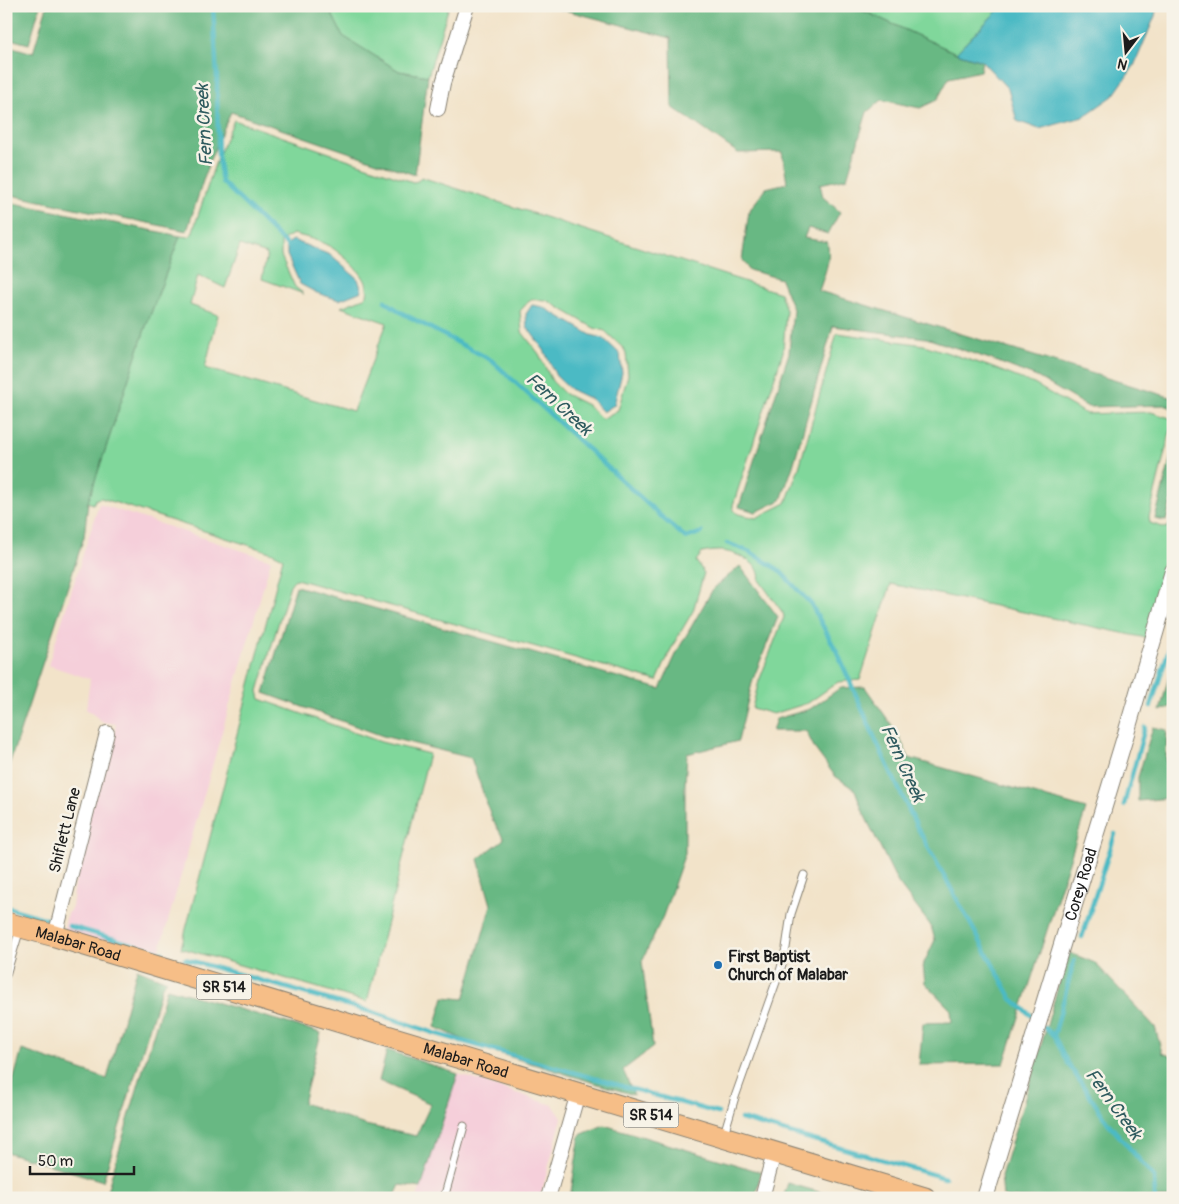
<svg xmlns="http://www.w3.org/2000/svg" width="1179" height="1204" font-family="Pangolin,sans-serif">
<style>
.built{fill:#f5cfda}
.green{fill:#80d79b;stroke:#4e7a5c;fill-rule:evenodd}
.forest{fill:#68b883;stroke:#426a50}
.water{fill:#4cbac4;stroke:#346b70}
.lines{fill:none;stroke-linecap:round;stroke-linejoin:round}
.stream{stroke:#4cbac4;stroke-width:4.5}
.service-casing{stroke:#878072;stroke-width:9}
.minor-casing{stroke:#878072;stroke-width:16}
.tertiary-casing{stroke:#878072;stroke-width:18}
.primary-casing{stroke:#878072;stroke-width:23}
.service{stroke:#fff;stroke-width:7}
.minor{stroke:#fff;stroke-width:14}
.tertiary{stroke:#fff;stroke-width:16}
.primary{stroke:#f6be87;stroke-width:21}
.poi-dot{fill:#1f6fb2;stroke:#f7f3e8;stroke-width:2}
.labels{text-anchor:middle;stroke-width:5;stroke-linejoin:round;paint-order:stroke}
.shield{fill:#f7f3e8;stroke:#5e5c59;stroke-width:1}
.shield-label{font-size:15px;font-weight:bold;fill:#1c1c1c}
.street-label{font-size:16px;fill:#1c1c1c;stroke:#f7f3e8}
.poi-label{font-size:16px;font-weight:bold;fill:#1c1c1c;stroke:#f7f3e8;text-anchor:start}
.water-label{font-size:18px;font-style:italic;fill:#2f5b5f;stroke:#f7f3e8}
</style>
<rect width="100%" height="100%" fill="#f7f3e8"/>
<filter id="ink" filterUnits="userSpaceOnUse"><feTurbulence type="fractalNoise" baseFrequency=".02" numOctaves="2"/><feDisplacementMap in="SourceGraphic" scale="10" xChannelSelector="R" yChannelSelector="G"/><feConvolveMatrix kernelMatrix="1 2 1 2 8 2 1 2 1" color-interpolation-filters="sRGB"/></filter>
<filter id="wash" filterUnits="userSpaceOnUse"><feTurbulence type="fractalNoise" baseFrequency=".0096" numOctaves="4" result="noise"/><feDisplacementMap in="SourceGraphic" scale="20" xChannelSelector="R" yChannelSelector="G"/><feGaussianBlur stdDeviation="1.12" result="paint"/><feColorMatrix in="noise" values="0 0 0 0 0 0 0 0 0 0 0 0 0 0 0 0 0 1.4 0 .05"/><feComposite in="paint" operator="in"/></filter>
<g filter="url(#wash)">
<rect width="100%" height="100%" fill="#f2e3c9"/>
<path class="built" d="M 99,504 L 271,560 L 160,949 L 159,962 L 64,930 L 66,917 L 72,907 L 78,862 L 106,749 L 113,739 L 116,724 L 103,722 L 86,709 L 90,679 L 48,665 Z
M 458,1074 L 553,1105 L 562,1118 L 540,1198 L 417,1198 Z"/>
<path class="green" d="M 328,6 L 449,6 L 428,76 L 399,71 L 342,36 Z
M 853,6 L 1002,6 L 956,53 Z
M 234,120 L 413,182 L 418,181 L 421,177 L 780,293 L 786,310 L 783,352 L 733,505 L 733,510 L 738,514 L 756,518 L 786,503 L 799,468 L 837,333 L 924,345 L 988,366 L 1034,384 L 1086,414 L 1151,412 L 1173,419 L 1149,517 L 1150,523 L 1166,528 L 1171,524 L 1173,518 L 1173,546 L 1146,638 L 891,584 L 860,680 L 838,682 L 808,703 L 773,714 L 752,708 L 759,681 L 784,617 L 783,613 L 759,580 C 764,563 731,550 718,551 C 712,551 707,552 702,553 L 696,561 L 704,573 L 693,611 L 673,645 L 657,681 L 296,579 L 293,581 L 290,585 L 258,691 L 260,699 L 381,742 L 429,754 L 367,1002 L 181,948 L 283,558 L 273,553 L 101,498 L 96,499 L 93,504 L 88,502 L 145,329 L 180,236 L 189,237 L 192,234 L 215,164 ZM 293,234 C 306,237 322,241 334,249 C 346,258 372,278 367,295 L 364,298 L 341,307 L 387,323 L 353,411 L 205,368 L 218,315 L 190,305 L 198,275 L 225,288 L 240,245 L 267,254 L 262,279 L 304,294 L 295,287 L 281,256 L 281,241 ZM 531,299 L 546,300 L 594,328 L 605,331 L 624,349 L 626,353 L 628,375 L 618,410 L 602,419 L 587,405 L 565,394 L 552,381 L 539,354 L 522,332 L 520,311 Z"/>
<path class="forest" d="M 6,6 L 40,6 L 29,44 L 6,38 Z
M 47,6 L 328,6 L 343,36 L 399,71 L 428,76 L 415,175 L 231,112 L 209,162 L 187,231 L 11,195 L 6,200 L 6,45 L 33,53 Z
M 549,6 L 853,6 L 956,53 L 982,61 L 980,71 L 949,78 L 937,100 L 920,108 L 882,100 L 867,112 L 847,178 L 820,184 L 823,197 L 840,212 L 828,234 L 808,228 L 804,238 L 827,242 C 832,258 824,275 819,291 L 1173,398 L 1173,410 L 1167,405 L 1088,407 L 1037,377 L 990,359 L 926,338 L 833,326 L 793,466 L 781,500 L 756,512 L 739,507 L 789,353 L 793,309 L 781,279 L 749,270 L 742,260 L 749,211 L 766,188 L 787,183 L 782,152 L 738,153 L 672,107 L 671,38 Z
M 13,203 L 180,236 L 145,329 L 88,502 L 84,537 L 9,765 L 6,785 L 6,209 Z
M 1173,449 L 1173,494 L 1166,521 L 1155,519 Z
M 740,566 L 778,617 L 753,679 L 738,741 L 687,754 L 685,784 L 685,853 L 663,916 L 642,961 L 653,1047 L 623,1070 L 634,1095 L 485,1049 L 435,1027 L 444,997 L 464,999 L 491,905 L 478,859 L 504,839 L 492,819 L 471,758 L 383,736 L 264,693 L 296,586 L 660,689 L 679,648 L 713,589 Z
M 1173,661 L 1173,706 L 1160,711 Z
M 865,687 L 898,734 L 909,758 L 1086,809 L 1004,1064 L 919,1065 L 923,1023 L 952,1022 L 951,1010 L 925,983 L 923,965 L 935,940 L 931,926 L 898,883 L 864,814 L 855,790 L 835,776 L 815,749 L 806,731 L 772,731 L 776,719 L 810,709 L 840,688 Z
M 1153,727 L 1167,730 L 1166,762 L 1173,772 L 1173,800 L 1170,798 L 1138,801 L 1138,777 Z
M 1068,952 L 1095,963 L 1155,1027 L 1162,1053 L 1173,1057 L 1173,1198 L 1008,1198 L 1003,1196 L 1001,1176 L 1041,1046 Z
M 137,969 L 167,981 L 162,986 L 103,1181 L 6,1152 L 6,1106 L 22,1050 L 107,1079 Z
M 167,988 L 321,1033 L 303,1103 L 365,1125 L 416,1136 L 431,1104 L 379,1081 L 387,1050 L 458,1074 L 421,1188 L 400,1185 L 394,1198 L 105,1198 Z
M 604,1125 L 761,1172 L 755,1198 L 570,1198 L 580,1135 Z
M 788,1183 L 840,1198 L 783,1198 Z"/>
<path class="water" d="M 1002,6 L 1157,6 L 1155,16 L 1134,66 L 1113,96 L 1083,117 L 1039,129 L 1017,121 L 1008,89 L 982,61 L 956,53 Z
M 293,240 L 330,255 L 358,279 L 362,291 L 339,300 L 317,293 L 300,284 L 287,255 L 287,244 Z
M 532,305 L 543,307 L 591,335 L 603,338 L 620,354 L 622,373 L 614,405 L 603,412 L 591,399 L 570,389 L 556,376 L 544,350 L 527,327 L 526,314 Z"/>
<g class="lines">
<path class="stream" d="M 213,6 L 217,78 L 218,156 L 222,182 L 290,248
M 385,301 L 402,313 L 491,360 L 665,520 L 686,538 L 702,532
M 727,543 L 750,552 L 779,570 L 811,604 L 837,652 L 877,743 L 916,825 L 1012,999 L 1032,1016
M 1151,706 L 1173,636
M 1124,805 L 1145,727
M 6,907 L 47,919
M 69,926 L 163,953
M 1082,937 L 1115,834
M 185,959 L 375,1013 L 437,1034 L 718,1113
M 1044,1027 L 1054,1036 L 1067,1062 L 1108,1123 L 1154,1177 L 1155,1198
M 1054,1036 L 1074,961
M 741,1119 L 945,1178"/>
</g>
</g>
<g filter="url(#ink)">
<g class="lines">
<g class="service-casing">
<path id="service" d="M 6,975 L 20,929
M 724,1134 L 735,1097 L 781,968 L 786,948 L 791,914 L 804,875
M 444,1198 L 464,1126"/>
</g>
<g class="minor-casing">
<path id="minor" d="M 438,109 L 443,83 L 467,6
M 55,936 L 107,733
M 548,1198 L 578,1093
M 762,1198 L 774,1153"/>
</g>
<g class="tertiary-casing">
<g id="tertiary">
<path id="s1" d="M 985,1198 L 1125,737 L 1173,571"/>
</g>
</g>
<g class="primary-casing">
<g id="primary">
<path id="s2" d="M 6,923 L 55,936 L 925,1198"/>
</g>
</g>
<use href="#service" class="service"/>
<use href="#minor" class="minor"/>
<use href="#tertiary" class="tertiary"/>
<use href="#primary" class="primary"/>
</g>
</g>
<circle class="poi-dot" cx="718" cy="965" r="5"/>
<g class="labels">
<g class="shield">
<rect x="196.5" y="974.5" width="55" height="25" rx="4"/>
<rect x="623.5" y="1102.5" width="55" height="25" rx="4"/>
</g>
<g class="shield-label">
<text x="224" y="992">SR 514</text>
<text x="651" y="1120">SR 514</text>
</g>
<g class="street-label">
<text transform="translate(64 830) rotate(-76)" y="6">Shiflett Lane</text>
<text dy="6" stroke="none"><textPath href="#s1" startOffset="328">Corey Road</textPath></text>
<text dy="6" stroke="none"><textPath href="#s2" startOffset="75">Malabar Road</textPath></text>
<text dy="6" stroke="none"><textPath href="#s2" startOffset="480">Malabar Road</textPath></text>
</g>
<g class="poi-label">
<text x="728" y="962">First Baptist<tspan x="728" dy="18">Church of Malabar</tspan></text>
</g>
<g class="water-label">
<text transform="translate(204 125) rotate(-93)" y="6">Fern Creek</text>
<text transform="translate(559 404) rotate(43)" y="6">Fern Creek</text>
<text transform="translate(903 763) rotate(66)" y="6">Fern Creek</text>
<text transform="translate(1114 1104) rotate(54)" y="6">Fern Creek</text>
</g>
</g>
<rect width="1179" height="1204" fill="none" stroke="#f7f3e8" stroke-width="25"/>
<g transform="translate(1126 52) rotate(196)" stroke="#f7f3e8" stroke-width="4" paint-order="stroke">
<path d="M0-4L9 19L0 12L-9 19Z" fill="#1c1c1c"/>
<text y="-8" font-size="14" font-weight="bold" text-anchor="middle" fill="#1c1c1c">N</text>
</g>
<path d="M30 1166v8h104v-8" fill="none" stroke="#1c1c1c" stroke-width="2.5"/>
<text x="38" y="1166" font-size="15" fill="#1c1c1c" stroke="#f7f3e8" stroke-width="4" paint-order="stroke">50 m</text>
</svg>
